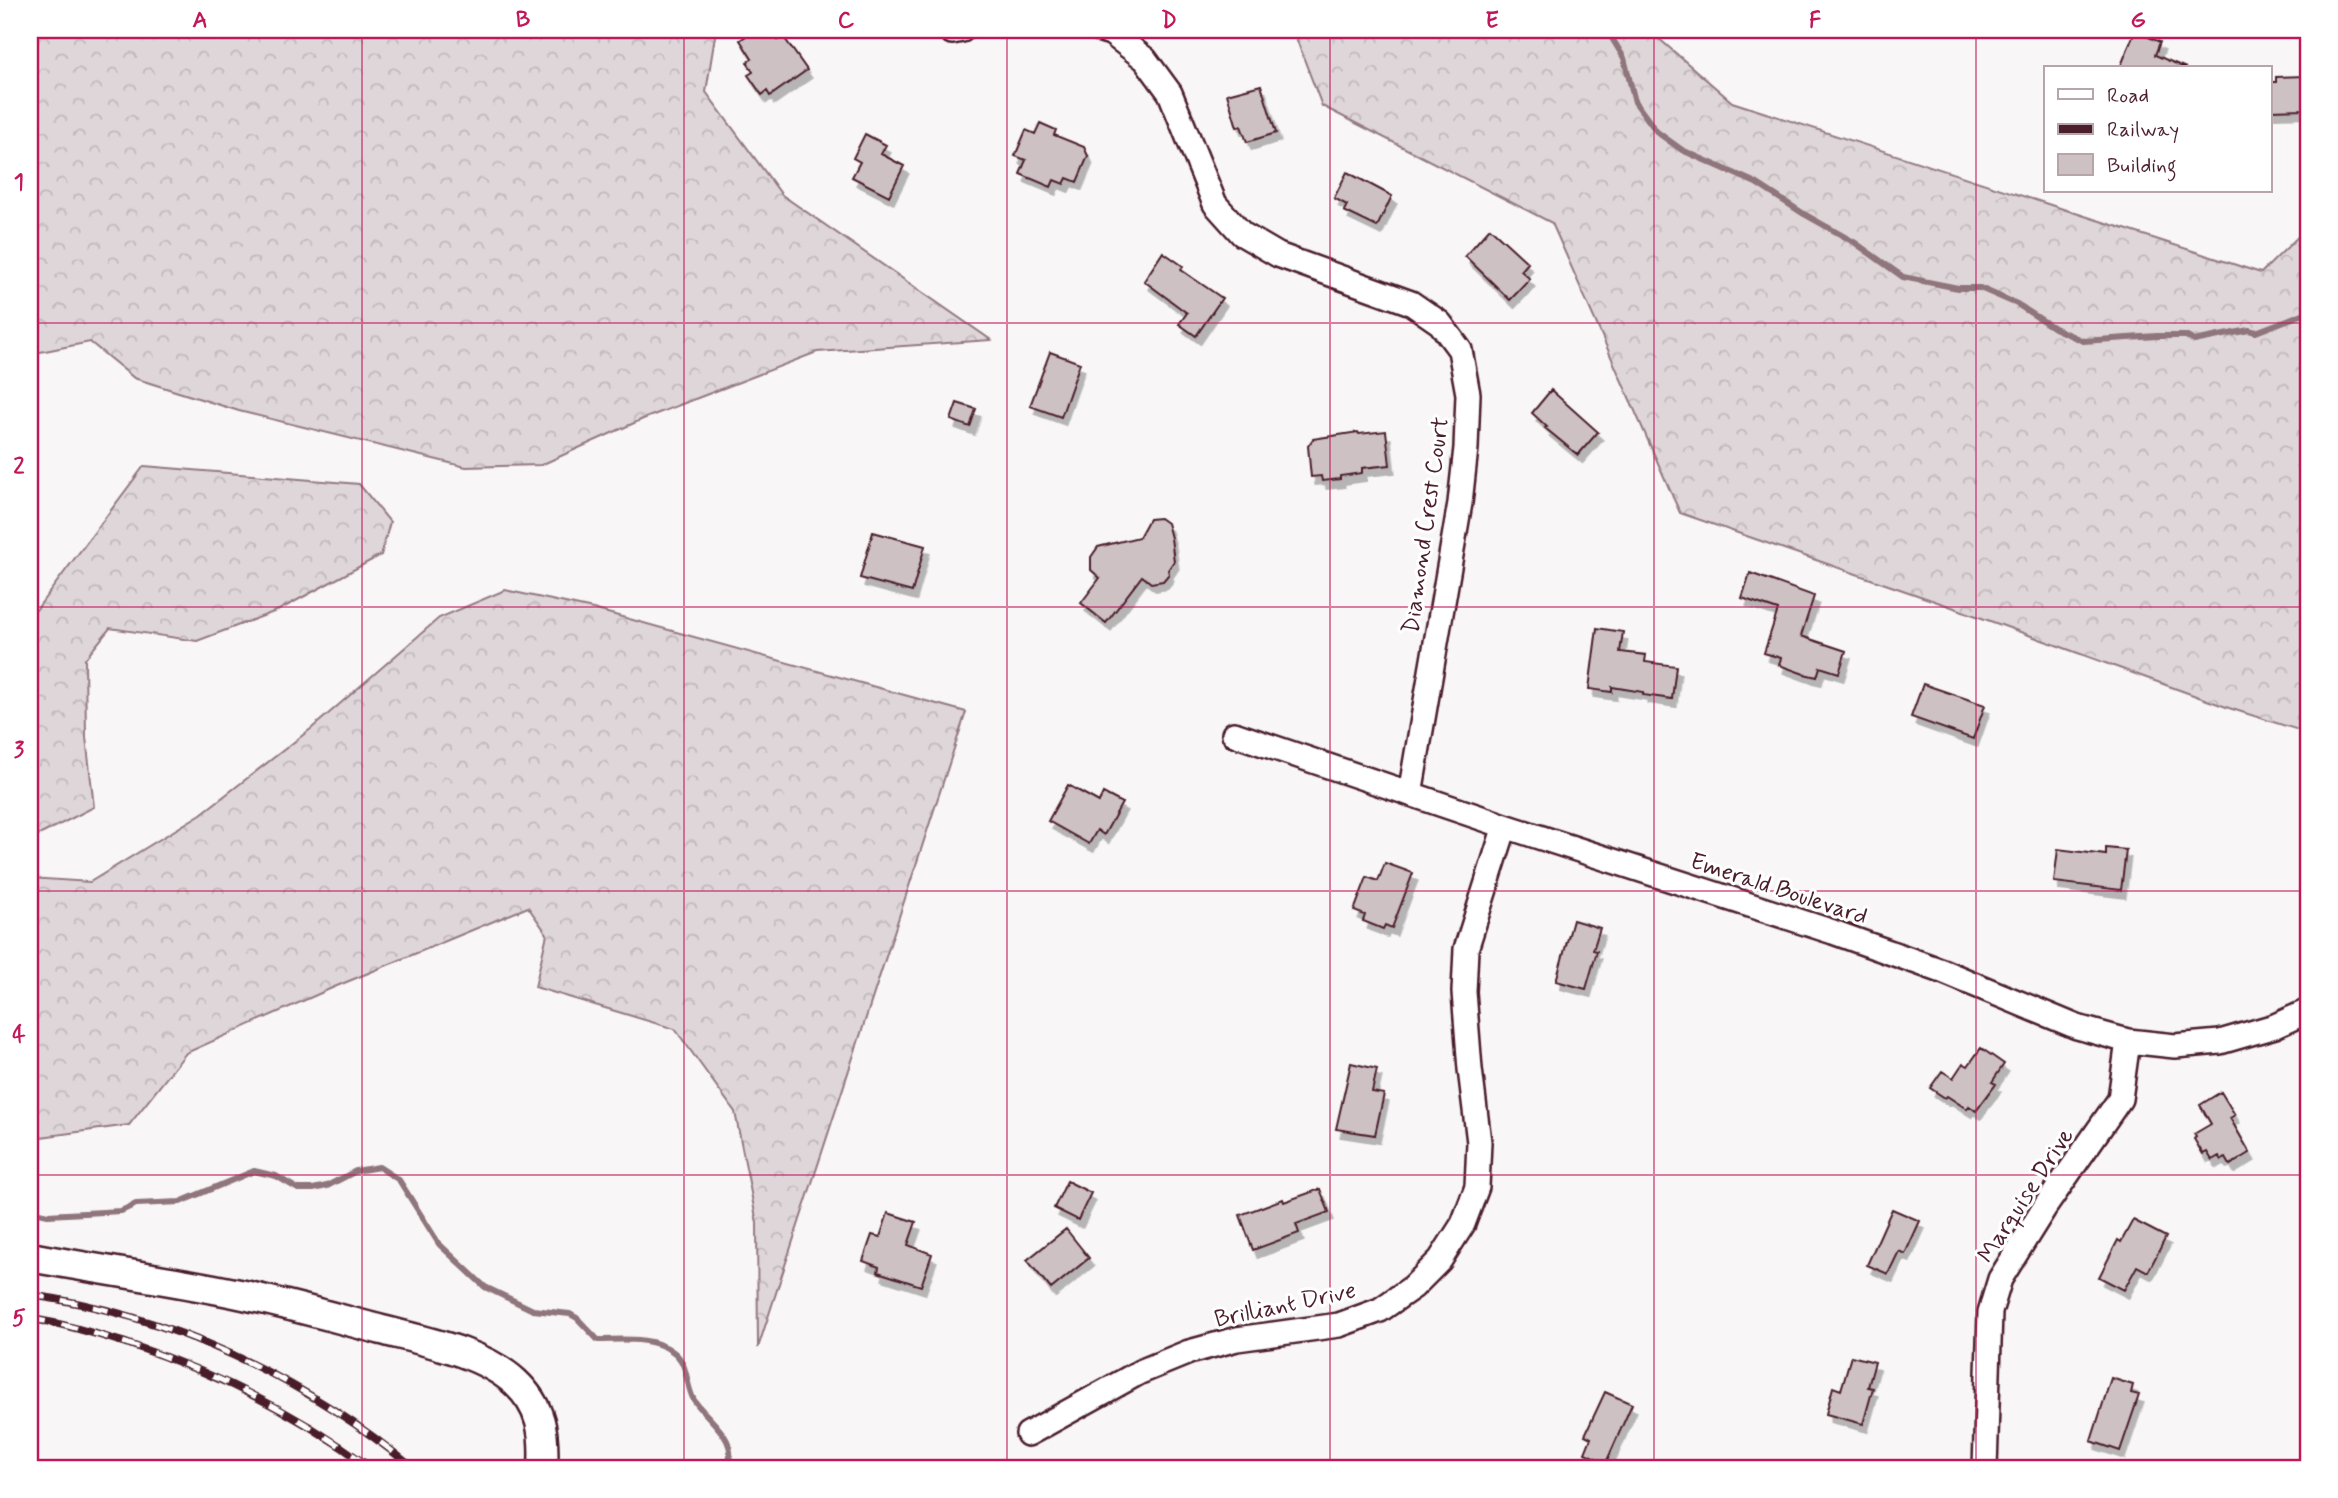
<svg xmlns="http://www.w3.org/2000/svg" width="2338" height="1498" font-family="Mynerve,sans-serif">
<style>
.forest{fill:url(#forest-crowns);stroke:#947a82;stroke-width:2}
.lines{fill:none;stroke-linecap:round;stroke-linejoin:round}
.stream{stroke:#8f747b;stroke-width:6}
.building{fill:#cdc1c4;stroke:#4a1f2b;stroke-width:2;filter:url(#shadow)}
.minor-casing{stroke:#4a1f2b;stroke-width:28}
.tertiary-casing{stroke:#4a1f2b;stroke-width:33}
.minor{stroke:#fff;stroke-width:23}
.tertiary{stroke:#fff;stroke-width:28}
.rail-casing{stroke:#4a1f2b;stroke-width:8}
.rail{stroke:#fff;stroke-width:5;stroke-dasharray:16;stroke-linecap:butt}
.grid{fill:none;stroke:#c2185b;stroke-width:2;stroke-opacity:0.55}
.labels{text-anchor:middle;stroke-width:6;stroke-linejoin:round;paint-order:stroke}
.street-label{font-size:24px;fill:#4a1f2b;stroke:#fff}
.neatline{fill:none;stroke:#c2185b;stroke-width:2.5}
.grid-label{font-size:23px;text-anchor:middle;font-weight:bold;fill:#c2185b}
</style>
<defs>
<pattern id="forest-crowns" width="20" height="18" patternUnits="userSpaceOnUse" patternTransform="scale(1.75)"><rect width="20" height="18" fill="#ded6d9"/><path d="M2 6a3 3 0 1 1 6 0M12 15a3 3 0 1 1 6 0" fill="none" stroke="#c0b7ba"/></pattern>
<filter id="shadow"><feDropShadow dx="4.5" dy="8" stdDeviation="0" flood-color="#0004"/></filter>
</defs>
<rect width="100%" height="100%" fill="#f8f6f7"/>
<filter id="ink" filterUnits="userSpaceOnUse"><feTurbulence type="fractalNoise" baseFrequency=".0143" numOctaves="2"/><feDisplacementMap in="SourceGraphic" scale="14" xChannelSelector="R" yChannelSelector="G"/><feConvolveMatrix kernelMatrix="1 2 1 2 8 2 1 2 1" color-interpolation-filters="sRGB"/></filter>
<g filter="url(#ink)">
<path class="forest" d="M 30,30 L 716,30 L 706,92 L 782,195 L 991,340 L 817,352 L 643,419 L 541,465 L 466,467 L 239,411 L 134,378 L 90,342 L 30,354 Z
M 1293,30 L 1649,30 L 1732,102 L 2261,273 L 2308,227 L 2308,733 L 2229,708 L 1949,606 L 1680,513 L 1552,223 L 1322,106 Z
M 144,466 L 359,484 L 390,522 L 381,555 L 279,610 L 197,641 L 110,628 L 85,659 L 86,737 L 94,807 L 43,833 L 30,838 L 30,618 Z
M 505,590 L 593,609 L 966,712 L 758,1348 L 757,1223 L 735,1112 L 675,1029 L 535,987 L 547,934 L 528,907 L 332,988 L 186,1053 L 129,1125 L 41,1137 L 30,1135 L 30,878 L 90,882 L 201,814 L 312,728 L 439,618 Z"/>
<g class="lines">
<path class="stream" d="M 1607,30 L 1624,58 L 1635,102 L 1657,132 L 1682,150 L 1756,183 L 1804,214 L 1854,242 L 1903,277 L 1958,288 L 1980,288 L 2017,304 L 2054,328 L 2083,341 L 2157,336 L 2186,336 L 2194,341 L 2249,330 L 2256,332 L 2308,312
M 30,1211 L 48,1215 L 121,1211 L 136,1204 L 180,1202 L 254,1171 L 276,1176 L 298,1189 L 313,1189 L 327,1186 L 356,1171 L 379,1167 L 399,1180 L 439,1244 L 485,1287 L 533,1310 L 570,1314 L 577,1318 L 598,1340 C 622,1340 651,1336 672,1351 C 689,1362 685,1385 694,1400 C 706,1419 744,1442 725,1468"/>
</g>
<path class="building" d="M 755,30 L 762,30 L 767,36 L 773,32 L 778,40 L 783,36 L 807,70 L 770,96 L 767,91 L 762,95 L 748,75 L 753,72 L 747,62 L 752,59 L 740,40 Z
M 2135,31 L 2160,42 L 2155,55 L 2186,68 L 2120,68 Z
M 2304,76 L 2304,81 L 2308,81 L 2308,105 L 2304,105 L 2304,109 L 2270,110 L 2270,82 L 2276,82 L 2276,77 Z
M 1261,85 L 1276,133 L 1247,142 L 1241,126 L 1237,127 L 1227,94 Z
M 1040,123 L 1056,130 L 1054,135 L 1084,147 L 1088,156 L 1077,182 L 1067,178 L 1064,184 L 1054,180 L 1051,187 L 1020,174 L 1026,160 L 1015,156 L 1026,130 L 1035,134 Z
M 865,134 L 886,145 L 881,154 L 904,166 L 889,196 L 852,177 L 860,162 L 853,158 Z
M 1347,172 L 1392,196 L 1377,227 L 1344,211 L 1347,205 L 1334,198 Z
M 1490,228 L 1528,263 L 1521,271 L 1530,279 L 1510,300 L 1465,256 Z
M 1163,252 L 1183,266 L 1181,270 L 1222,298 L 1196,336 L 1179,324 L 1187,313 L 1144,281 Z
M 1050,352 L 1080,363 L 1061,417 L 1030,406 Z
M 1551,390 L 1598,432 L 1578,455 L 1545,428 L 1547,427 L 1532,413 Z
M 957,403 L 976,409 L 970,427 L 951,420 Z
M 1386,431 L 1390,465 L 1362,468 L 1362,473 L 1340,476 L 1340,479 L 1322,481 L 1321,476 L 1311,477 L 1308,446 L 1313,439 L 1358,432 L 1359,434 Z
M 1160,518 L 1167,523 L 1171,538 L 1174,561 L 1168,570 L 1169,574 L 1163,581 L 1151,583 L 1142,576 L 1106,623 L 1081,603 L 1100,578 L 1091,570 L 1091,557 L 1098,547 L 1139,537 L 1149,519 Z
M 873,532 L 925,546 L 912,592 L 860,578 Z
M 1750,573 L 1814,596 L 1801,636 L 1846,651 L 1839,673 L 1820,667 L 1817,677 L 1804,674 L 1779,665 L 1781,658 L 1764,653 L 1778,610 L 1742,598 Z
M 1597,628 L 1623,632 L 1620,652 L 1646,655 L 1645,662 L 1676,666 L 1672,699 L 1643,695 L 1643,692 L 1612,687 L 1612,692 L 1589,689 Z
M 1923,684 L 1985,705 L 1973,739 L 1911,717 Z
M 1068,785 L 1099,802 L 1103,793 L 1122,803 L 1104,835 L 1097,830 L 1089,844 L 1048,821 Z
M 2106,848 L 2126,850 L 2121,890 L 2054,882 L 2058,849 L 2106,855 Z
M 1385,863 L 1413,873 L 1392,928 L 1385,925 L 1383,929 L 1363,921 L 1365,915 L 1354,911 L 1367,877 L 1378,881 Z
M 1573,920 L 1600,928 L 1593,950 L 1597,951 L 1586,989 L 1556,981 Z
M 1981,1048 L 2004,1064 L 1992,1082 L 1996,1084 L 1976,1111 L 1969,1106 L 1967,1109 L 1947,1096 L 1945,1098 L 1930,1088 L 1942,1071 L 1953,1078 L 1963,1063 L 1968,1066 Z
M 1351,1063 L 1377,1069 L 1372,1092 L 1384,1094 L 1375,1135 L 1336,1129 Z
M 2221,1092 L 2235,1115 L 2230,1118 L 2250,1153 L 2230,1165 L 2226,1158 L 2222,1160 L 2219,1156 L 2212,1160 L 2207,1152 L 2203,1154 L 2194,1139 L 2196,1137 L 2194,1134 L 2211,1124 L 2200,1105 Z
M 1067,1181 L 1091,1193 L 1078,1220 L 1054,1208 Z
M 1320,1189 L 1329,1212 L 1296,1224 L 1299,1233 L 1253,1250 L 1240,1215 L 1283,1199 L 1284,1202 Z
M 1892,1209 L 1920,1221 L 1905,1254 L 1899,1251 L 1888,1274 L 1867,1265 Z
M 888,1213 L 916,1222 L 908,1245 L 932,1254 L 921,1286 L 878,1272 L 879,1267 L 863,1261 L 872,1235 L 880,1237 Z
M 2133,1220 L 2166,1237 L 2148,1272 L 2137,1266 L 2124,1290 L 2099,1277 L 2118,1240 L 2121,1242 Z
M 1066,1229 L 1089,1258 L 1051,1289 L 1027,1260 Z
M 1851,1356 L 1875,1362 L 1868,1387 L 1873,1388 L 1863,1424 L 1826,1414 L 1833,1387 L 1841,1390 Z
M 2111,1378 L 2133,1385 L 2131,1393 L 2139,1395 L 2120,1451 L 2091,1441 Z
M 1605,1392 L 1632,1404 L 1606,1463 L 1585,1453 L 1591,1438 L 1585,1435 Z"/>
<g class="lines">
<g class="minor-casing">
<path id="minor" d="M 1101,30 L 1111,33 L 1145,59 L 1170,93 L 1215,204 L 1242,234 L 1278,255 L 1411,303 L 1440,323 L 1460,350 L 1468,394 L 1466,448 L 1460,503 L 1410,794
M 952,32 L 962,30
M 1234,734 L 1505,826 L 1833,932 L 1942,971 L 2077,1027 L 2128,1041 L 2175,1046 L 2220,1042 L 2275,1026 L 2308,1011
M 1028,1434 L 1140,1372 L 1189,1352 L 1237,1339 L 1339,1325 L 1380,1310 L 1413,1287 L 1440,1260 L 1463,1224 L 1477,1187 L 1479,1142 L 1470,1069 L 1464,992 L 1466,949 L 1505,826
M 1985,1468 L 1990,1312 L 2000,1279 L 2045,1207 L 2120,1099 L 2128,1041"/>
</g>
<g class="tertiary-casing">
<path id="tertiary" d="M 30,1257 C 101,1270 173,1280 244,1295 C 290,1305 336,1318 382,1330 C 424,1341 482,1352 515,1382 C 542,1407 545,1433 543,1468"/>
</g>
<use href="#minor" class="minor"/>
<use href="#tertiary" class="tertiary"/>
<g class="rail-casing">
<path id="rail" d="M 30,1295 C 169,1314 306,1379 413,1468
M 30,1319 C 63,1323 97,1334 129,1344 C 216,1373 297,1413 371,1468"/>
</g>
<use href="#rail" class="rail"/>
</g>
</g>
<path class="grid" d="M 362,30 L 362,1468M 684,30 L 684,1468M 1007,30 L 1007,1468M 1330,30 L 1330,1468M 1654,30 L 1654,1468M 1976,30 L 1976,1468M 30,323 L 2308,323M 30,607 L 2308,607M 30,891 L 2308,891M 30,1175 L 2308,1175"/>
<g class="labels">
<g class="street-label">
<text transform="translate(1425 525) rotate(-82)" y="8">Diamond Crest Court</text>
<text transform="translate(1779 888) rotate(18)" y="8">Emerald Boulevard</text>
<text transform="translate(2025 1195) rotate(-57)" y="8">Marquise Drive</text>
<text transform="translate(1285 1304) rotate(-12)" y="8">Brilliant Drive</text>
</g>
</g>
<rect width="2338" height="1498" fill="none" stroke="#fff" stroke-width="77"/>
<rect x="2044" y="66" width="228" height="126" fill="#ffffff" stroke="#b7a5aa" stroke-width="2"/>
<rect x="2058" y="89" width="35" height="10" fill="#ffffff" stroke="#b7a5aa" stroke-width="2"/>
<text x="2107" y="102" font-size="21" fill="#4a1f2b">Road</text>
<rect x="2058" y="124" width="35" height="10" fill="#4a1f2b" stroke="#b7a5aa" stroke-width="2"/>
<text x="2107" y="136" font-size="21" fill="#4a1f2b">Railway</text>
<rect x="2058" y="154" width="35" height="21" fill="#cdc1c4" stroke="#b7a5aa" stroke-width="2"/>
<text x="2107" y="172" font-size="21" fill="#4a1f2b">Building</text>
<rect x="38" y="38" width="2262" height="1422" class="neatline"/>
<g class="grid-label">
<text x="200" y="27">A</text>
<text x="523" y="27">B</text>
<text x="846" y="27">C</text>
<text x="1169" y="27">D</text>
<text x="1492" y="27">E</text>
<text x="1815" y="27">F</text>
<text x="2138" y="27">G</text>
<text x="19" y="189">1</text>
<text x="19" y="473">2</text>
<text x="19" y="757">3</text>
<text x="19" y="1041">4</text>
<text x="19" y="1325">5</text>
</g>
</svg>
